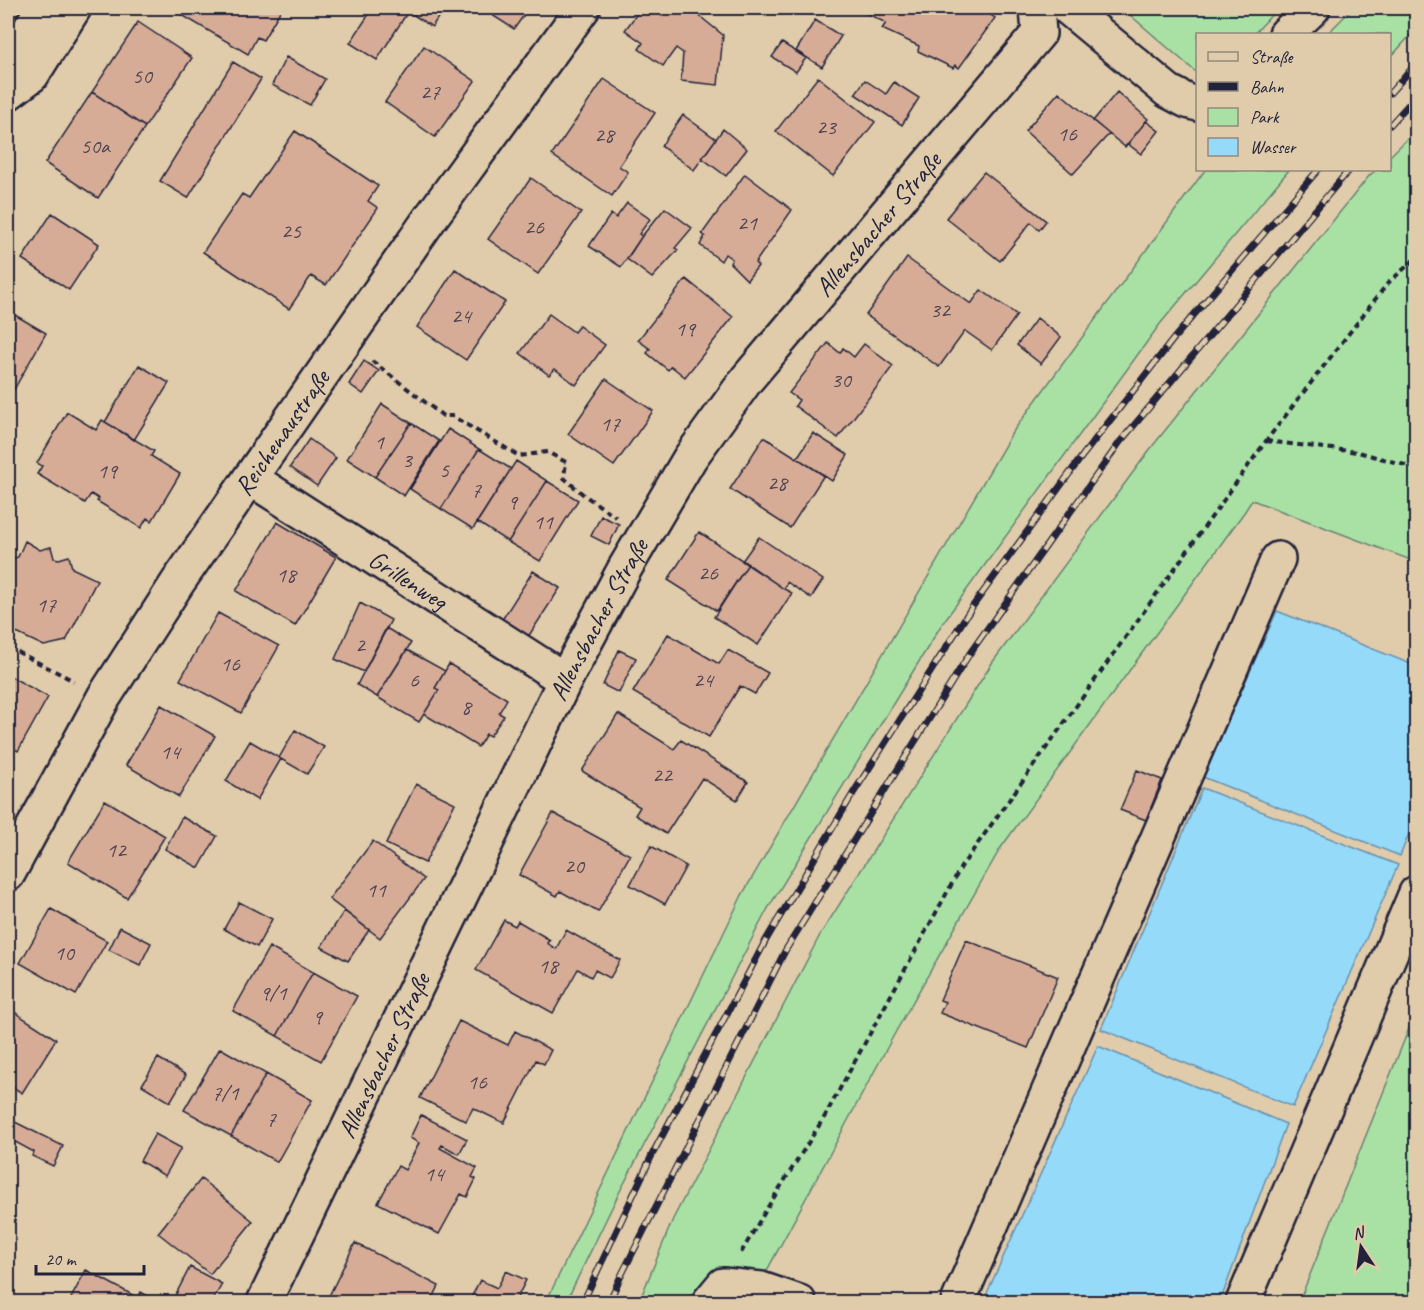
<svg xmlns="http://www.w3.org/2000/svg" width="1424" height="1310" font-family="Caveat,sans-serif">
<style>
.green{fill:#a9e1a5;stroke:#668270;stroke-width:1.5}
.water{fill:#96daf9;stroke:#6890ad;stroke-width:1.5}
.building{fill:#d7ac97;stroke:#22223b;stroke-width:1.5}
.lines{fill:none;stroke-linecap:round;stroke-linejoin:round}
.minor-casing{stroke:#22223b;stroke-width:38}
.path{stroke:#22223b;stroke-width:4;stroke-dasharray:6 4.5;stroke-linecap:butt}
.minor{stroke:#e0ccab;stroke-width:33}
.rail-casing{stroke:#22223b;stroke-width:7}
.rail{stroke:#e0ccab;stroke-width:4.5;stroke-dasharray:14;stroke-linecap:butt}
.labels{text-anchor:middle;stroke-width:5;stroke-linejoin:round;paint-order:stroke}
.number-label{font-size:22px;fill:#4f4452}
.street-label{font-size:26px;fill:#22223b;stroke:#e0ccab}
</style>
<rect width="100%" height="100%" fill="#e0ccab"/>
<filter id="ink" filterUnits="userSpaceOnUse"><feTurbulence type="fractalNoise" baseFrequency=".0167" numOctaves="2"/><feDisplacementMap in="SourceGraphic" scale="12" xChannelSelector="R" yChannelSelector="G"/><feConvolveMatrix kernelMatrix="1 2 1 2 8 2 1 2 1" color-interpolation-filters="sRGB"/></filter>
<g filter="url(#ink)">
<path class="green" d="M 1122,8 L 1278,8 L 1254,34 L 1198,34 L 1197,73 Z
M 1353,8 L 1416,8 L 1416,29 L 1390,58 L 1390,34 L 1327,34 Z
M 1416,130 L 1416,562 L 1252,500 L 1245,511 L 1000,849 L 895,1033 L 750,1302 L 639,1302 L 673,1219 L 820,935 L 992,663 L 1151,448 L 1369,176 L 1376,170 L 1390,170 L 1390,156 Z
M 1205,170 L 1289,170 L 1160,324 L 942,624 L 767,910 L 618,1195 L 566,1302 L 546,1302 L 742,895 L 1012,433 Z
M 1416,1011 L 1416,1302 L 1299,1302 Z"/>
<path class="water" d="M 1277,611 L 1416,666 L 1416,816 L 1400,856 L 1203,777 Z
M 1202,788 L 1398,865 L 1293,1107 L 1101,1029 Z
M 1098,1046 L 1286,1124 L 1220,1302 L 983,1302 Z"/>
<path class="building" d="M 170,8 L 282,8 L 263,40 L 257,37 L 248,54 Z
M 373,8 L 398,8 L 407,13 L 377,60 L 350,43 Z
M 412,8 L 444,8 L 432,27 L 409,12 Z
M 481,8 L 529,8 L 514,29 Z
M 641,8 L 694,8 L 692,10 L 723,35 L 718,85 L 681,81 L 683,53 L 676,48 L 663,66 L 639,49 L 643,43 L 625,30 Z
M 856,8 L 980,8 L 995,18 L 959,68 L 955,65 L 953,68 L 918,51 L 919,46 L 882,29 L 886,23 Z
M 815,20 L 841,36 L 822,67 L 796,51 Z
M 138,22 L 192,58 L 145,127 L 92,92 Z
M 782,43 L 806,58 L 796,72 L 772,57 Z
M 424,46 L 475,81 L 435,137 L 385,102 Z
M 286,57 L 325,79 L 310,105 L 272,85 Z
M 233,62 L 261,79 L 188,198 L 160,181 Z
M 818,77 L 875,122 L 833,176 L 776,131 Z
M 604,79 L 655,113 L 619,166 L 628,172 L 612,196 L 552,155 Z
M 865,80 L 886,94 L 894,82 L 919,98 L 902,125 L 855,94 Z
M 92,92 L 145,127 L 98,198 L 45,163 Z
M 1059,92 L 1109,134 L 1073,174 L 1025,131 Z
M 1117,92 L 1148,119 L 1125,147 L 1093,121 Z
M 683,115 L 716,139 L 694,170 L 661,146 Z
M 1146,121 L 1159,131 L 1141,154 L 1128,144 Z
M 723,129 L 747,149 L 726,176 L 702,158 Z
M 295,131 L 378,186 L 368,201 L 378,208 L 326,285 L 311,276 L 289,309 L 203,252 L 242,194 L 249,198 Z
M 984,172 L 1046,221 L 1039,230 L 1031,222 L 1000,261 L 946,218 Z
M 745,174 L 792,210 L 755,263 L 758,266 L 747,280 L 730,263 L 732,259 L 725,254 L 721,261 L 700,245 L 705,236 L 702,234 Z
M 531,178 L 581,213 L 538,274 L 488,239 Z
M 627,203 L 650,219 L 639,234 L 642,236 L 621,267 L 589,246 L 611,214 L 616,218 Z
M 665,208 L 692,228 L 675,248 L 678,250 L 652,278 L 627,259 L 642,236 Z
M 52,213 L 99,244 L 69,290 L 22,259 Z
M 907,258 L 971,304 L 981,290 L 1017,315 L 992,350 L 965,331 L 939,367 L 866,315 Z
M 455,269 L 505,302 L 466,360 L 417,327 Z
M 686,279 L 733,317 L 685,377 L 671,366 L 668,370 L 647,353 L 650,349 L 638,340 Z
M 8,311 L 46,333 L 8,400 Z
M 549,314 L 574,332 L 579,326 L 605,345 L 576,385 L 555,369 L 549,375 L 520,353 Z
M 1037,318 L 1061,337 L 1041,364 L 1017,345 Z
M 828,343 L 840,353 L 843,348 L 854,357 L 864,344 L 893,366 L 838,438 L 795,406 L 799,400 L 789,393 Z
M 364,361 L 379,371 L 363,394 L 349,384 Z
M 139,365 L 169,383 L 134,440 L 105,422 Z
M 606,379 L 653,411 L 614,466 L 568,434 Z
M 382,404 L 411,423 L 375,477 L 347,459 Z
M 67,412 L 96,430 L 102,420 L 154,451 L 151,456 L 180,474 L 152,521 L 147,518 L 141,528 L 97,501 L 99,499 L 91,494 L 85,503 L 37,474 L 42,466 L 37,463 Z
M 411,423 L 439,441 L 404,496 L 375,477 Z
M 448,429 L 479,449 L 441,509 L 410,489 Z
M 813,433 L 848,455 L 832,481 L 797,458 Z
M 764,437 L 824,475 L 790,528 L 730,489 Z
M 309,439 L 336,458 L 317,486 L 290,467 Z
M 479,449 L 511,469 L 473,529 L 441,509 Z
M 516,461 L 547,481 L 508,542 L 477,522 Z
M 547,481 L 578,500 L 540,561 L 508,542 Z
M 601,516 L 619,524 L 609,545 L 591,536 Z
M 277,522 L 336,557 L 295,626 L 236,591 Z
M 699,532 L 748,564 L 717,611 L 668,580 Z
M 759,537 L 823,580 L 811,598 L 787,582 L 784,589 L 742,561 Z
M 25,541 L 40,550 L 51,547 L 54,558 L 59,559 L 69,556 L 72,568 L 97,580 L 66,641 L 44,646 L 8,629 L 8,560 L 18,557 Z
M 748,564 L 784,589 L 792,593 L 758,645 L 714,617 Z
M 533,571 L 560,588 L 524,643 L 498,626 Z
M 360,603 L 391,620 L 364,672 L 335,659 Z
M 218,613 L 279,646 L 241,713 L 180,680 Z
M 386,628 L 411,643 L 377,697 L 357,685 Z
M 668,634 L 719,664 L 728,650 L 768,673 L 755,694 L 740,686 L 709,737 L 633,692 Z
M 407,650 L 445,671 L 435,688 L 439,690 L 419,722 L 377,697 Z
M 619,650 L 636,658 L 619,693 L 603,685 Z
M 449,664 L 507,699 L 499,713 L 504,716 L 490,736 L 486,734 L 478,747 L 424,714 L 439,690 L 435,688 Z
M 8,675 L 48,697 L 18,751 L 8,745 Z
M 161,705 L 215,736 L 179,797 L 126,765 Z
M 618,714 L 674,749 L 681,740 L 748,782 L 737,800 L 702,778 L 666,834 L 635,815 L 640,807 L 582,771 Z
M 295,730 L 324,747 L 307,774 L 279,758 Z
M 250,741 L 281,759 L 257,800 L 226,781 Z
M 1137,770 L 1162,780 L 1146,820 L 1120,810 Z
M 416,784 L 455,803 L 425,863 L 386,844 Z
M 105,800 L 165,836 L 127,898 L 68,862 Z
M 553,813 L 630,855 L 598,912 L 560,891 L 557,896 L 519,875 Z
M 182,817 L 217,836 L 199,868 L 165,849 Z
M 373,841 L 424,879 L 380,938 L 329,899 Z
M 651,846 L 686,866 L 665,904 L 630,885 Z
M 239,902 L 272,919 L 257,947 L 224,929 Z
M 51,909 L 107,941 L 76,995 L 20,963 Z
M 344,911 L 369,930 L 348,961 L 321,947 Z
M 504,920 L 515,926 L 518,921 L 550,940 L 547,943 L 556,949 L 566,930 L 620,960 L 610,978 L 595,970 L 591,977 L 578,969 L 553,1013 L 476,970 Z
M 120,927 L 151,943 L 140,965 L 109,950 Z
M 966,940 L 1058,977 L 1028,1048 L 940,1013 L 945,1002 L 940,1000 Z
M 269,947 L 313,972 L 277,1036 L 233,1011 Z
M 313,972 L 357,996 L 321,1061 L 277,1036 Z
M 8,1008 L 56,1039 L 22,1093 L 8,1084 Z
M 459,1021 L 508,1045 L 515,1031 L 551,1050 L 544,1064 L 536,1060 L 504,1123 L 473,1108 L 466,1121 L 420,1098 Z
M 220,1048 L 266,1074 L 231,1136 L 184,1110 Z
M 158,1058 L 186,1075 L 170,1102 L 142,1085 Z
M 266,1074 L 312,1100 L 277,1162 L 231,1136 Z
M 421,1115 L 467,1139 L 459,1154 L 442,1145 L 440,1148 L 477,1168 L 472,1177 L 476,1179 L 467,1197 L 461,1194 L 439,1234 L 378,1203 L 398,1166 L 405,1170 L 419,1143 L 410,1138 Z
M 13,1121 L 63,1146 L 53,1166 L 32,1156 L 34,1152 L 8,1138 L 8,1132 Z
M 155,1134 L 181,1148 L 165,1176 L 140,1161 Z
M 201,1179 L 253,1221 L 210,1274 L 158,1233 Z
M 355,1243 L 439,1286 L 431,1302 L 338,1302 L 328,1298 Z
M 190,1267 L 222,1284 L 212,1302 L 187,1302 L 175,1296 Z
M 86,1270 L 138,1298 L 141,1292 L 159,1302 L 69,1302 Z
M 506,1271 L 526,1280 L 517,1298 L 526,1302 L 469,1302 L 480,1280 L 497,1288 Z"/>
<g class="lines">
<g class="minor-casing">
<g id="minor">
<path d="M 1068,8 L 1168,91 L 1187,101 L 1198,104"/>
<path d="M 1286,34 L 1313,8"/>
<path d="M 8,71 L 11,60 L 43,8"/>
<path d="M 8,93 L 32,75 L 74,8"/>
<path id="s1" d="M 250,478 L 565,680"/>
<path id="s2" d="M 8,874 L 104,697 L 178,582 L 429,220 L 583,8"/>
<path id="s3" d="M 264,1302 L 565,680 L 625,568 L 690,458 L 747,379 L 1039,33 L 1037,8"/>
<path d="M 709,1302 L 723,1285 L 761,1289 L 799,1302"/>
<path d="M 958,1302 L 1278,559"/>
<path d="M 1243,1302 L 1416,893"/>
</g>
</g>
<path class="path" d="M 372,361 L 443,416 L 452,416 L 519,456 L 547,452 L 566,462 L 564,478 L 584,495 L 616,517
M 1266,441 L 1358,452 L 1416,468
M 8,647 L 74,681
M 741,1253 L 766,1210 L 825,1116 L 961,867 L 1266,441 L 1387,284 L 1416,258"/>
<use href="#minor" class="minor"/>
<g class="rail-casing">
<path id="rail" d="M 1390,93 L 1416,64
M 1390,125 L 1416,96
M 583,1302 L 653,1153 L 766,940 L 854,792 L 970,610 L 1083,455 L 1175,337 L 1318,170
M 609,1302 L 620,1278 L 785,951 L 970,653 L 1120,442 L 1349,170"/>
</g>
<use href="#rail" class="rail"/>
</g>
</g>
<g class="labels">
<g class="number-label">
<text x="142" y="83">50</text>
<text x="430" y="99">27</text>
<text x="826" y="134">23</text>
<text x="1067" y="141">16</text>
<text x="604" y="142">28</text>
<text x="95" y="153">50a</text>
<text x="747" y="230">21</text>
<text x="534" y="234">26</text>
<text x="291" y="238">25</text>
<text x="940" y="317">32</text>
<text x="461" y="323">24</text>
<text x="685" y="336">19</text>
<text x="841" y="387">30</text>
<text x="610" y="431">17</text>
<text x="379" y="449">1</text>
<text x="407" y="467">3</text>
<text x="444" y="477">5</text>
<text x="107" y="478">19</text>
<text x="777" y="490">28</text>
<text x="476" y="497">7</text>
<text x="512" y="509">9</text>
<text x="543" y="529">11</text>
<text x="708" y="580">26</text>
<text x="286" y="582">18</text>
<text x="46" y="612">17</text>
<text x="360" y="652">2</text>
<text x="230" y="671">16</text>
<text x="414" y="687">6</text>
<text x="703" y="687">24</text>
<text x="466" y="714">8</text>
<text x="170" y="759">14</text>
<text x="662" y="782">22</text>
<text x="116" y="857">12</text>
<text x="574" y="873">20</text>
<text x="376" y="897">11</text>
<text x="64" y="960">10</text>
<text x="548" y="973">18</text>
<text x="273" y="1000">9/1</text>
<text x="317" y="1024">9</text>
<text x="477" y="1089">16</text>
<text x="225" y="1100">7/1</text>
<text x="271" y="1126">7</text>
<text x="434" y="1181">14</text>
</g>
<g class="street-label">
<text dy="9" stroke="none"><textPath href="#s3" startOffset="1246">Allensbacher Straße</textPath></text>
<text dy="9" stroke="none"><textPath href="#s2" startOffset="520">Reichenaustraße</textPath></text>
<text dy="9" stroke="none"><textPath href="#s1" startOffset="188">Grillenweg</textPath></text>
<text dy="9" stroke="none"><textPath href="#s3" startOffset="760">Allensbacher Straße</textPath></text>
<text dy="9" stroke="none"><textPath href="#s3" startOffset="274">Allensbacher Straße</textPath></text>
</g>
</g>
<rect width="1424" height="1310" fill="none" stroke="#e0ccab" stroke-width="30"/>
<rect x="15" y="15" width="1394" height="1280" fill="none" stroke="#22223b" stroke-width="2" filter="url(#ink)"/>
<rect x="1196" y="33" width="195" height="138" fill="#e0ccab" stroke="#94887e" stroke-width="1.5"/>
<rect x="1208" y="52" width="30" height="9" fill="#e0ccab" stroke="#94887e" stroke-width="1.5"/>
<text x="1250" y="63" font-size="18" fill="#22223b">Straße</text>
<rect x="1208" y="82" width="30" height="9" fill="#22223b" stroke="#94887e" stroke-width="1.5"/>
<text x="1250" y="93" font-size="18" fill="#22223b">Bahn</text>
<rect x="1208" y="108" width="30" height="18" fill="#a9e1a5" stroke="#94887e" stroke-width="1.5"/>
<text x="1250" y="123" font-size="18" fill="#22223b">Park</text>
<rect x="1208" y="138" width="30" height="18" fill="#96daf9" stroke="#94887e" stroke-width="1.5"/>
<text x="1250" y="153" font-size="18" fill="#22223b">Wasser</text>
<g transform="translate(1361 1247) rotate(347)" stroke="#e0ccab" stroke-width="4.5" paint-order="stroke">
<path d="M0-4.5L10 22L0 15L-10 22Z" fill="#22223b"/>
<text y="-9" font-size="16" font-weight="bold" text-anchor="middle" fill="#22223b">N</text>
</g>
<path d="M36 1265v9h108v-9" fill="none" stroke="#22223b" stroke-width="3"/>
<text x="45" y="1265" font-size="18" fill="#22223b" stroke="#e0ccab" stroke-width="4.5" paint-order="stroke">20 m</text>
</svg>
